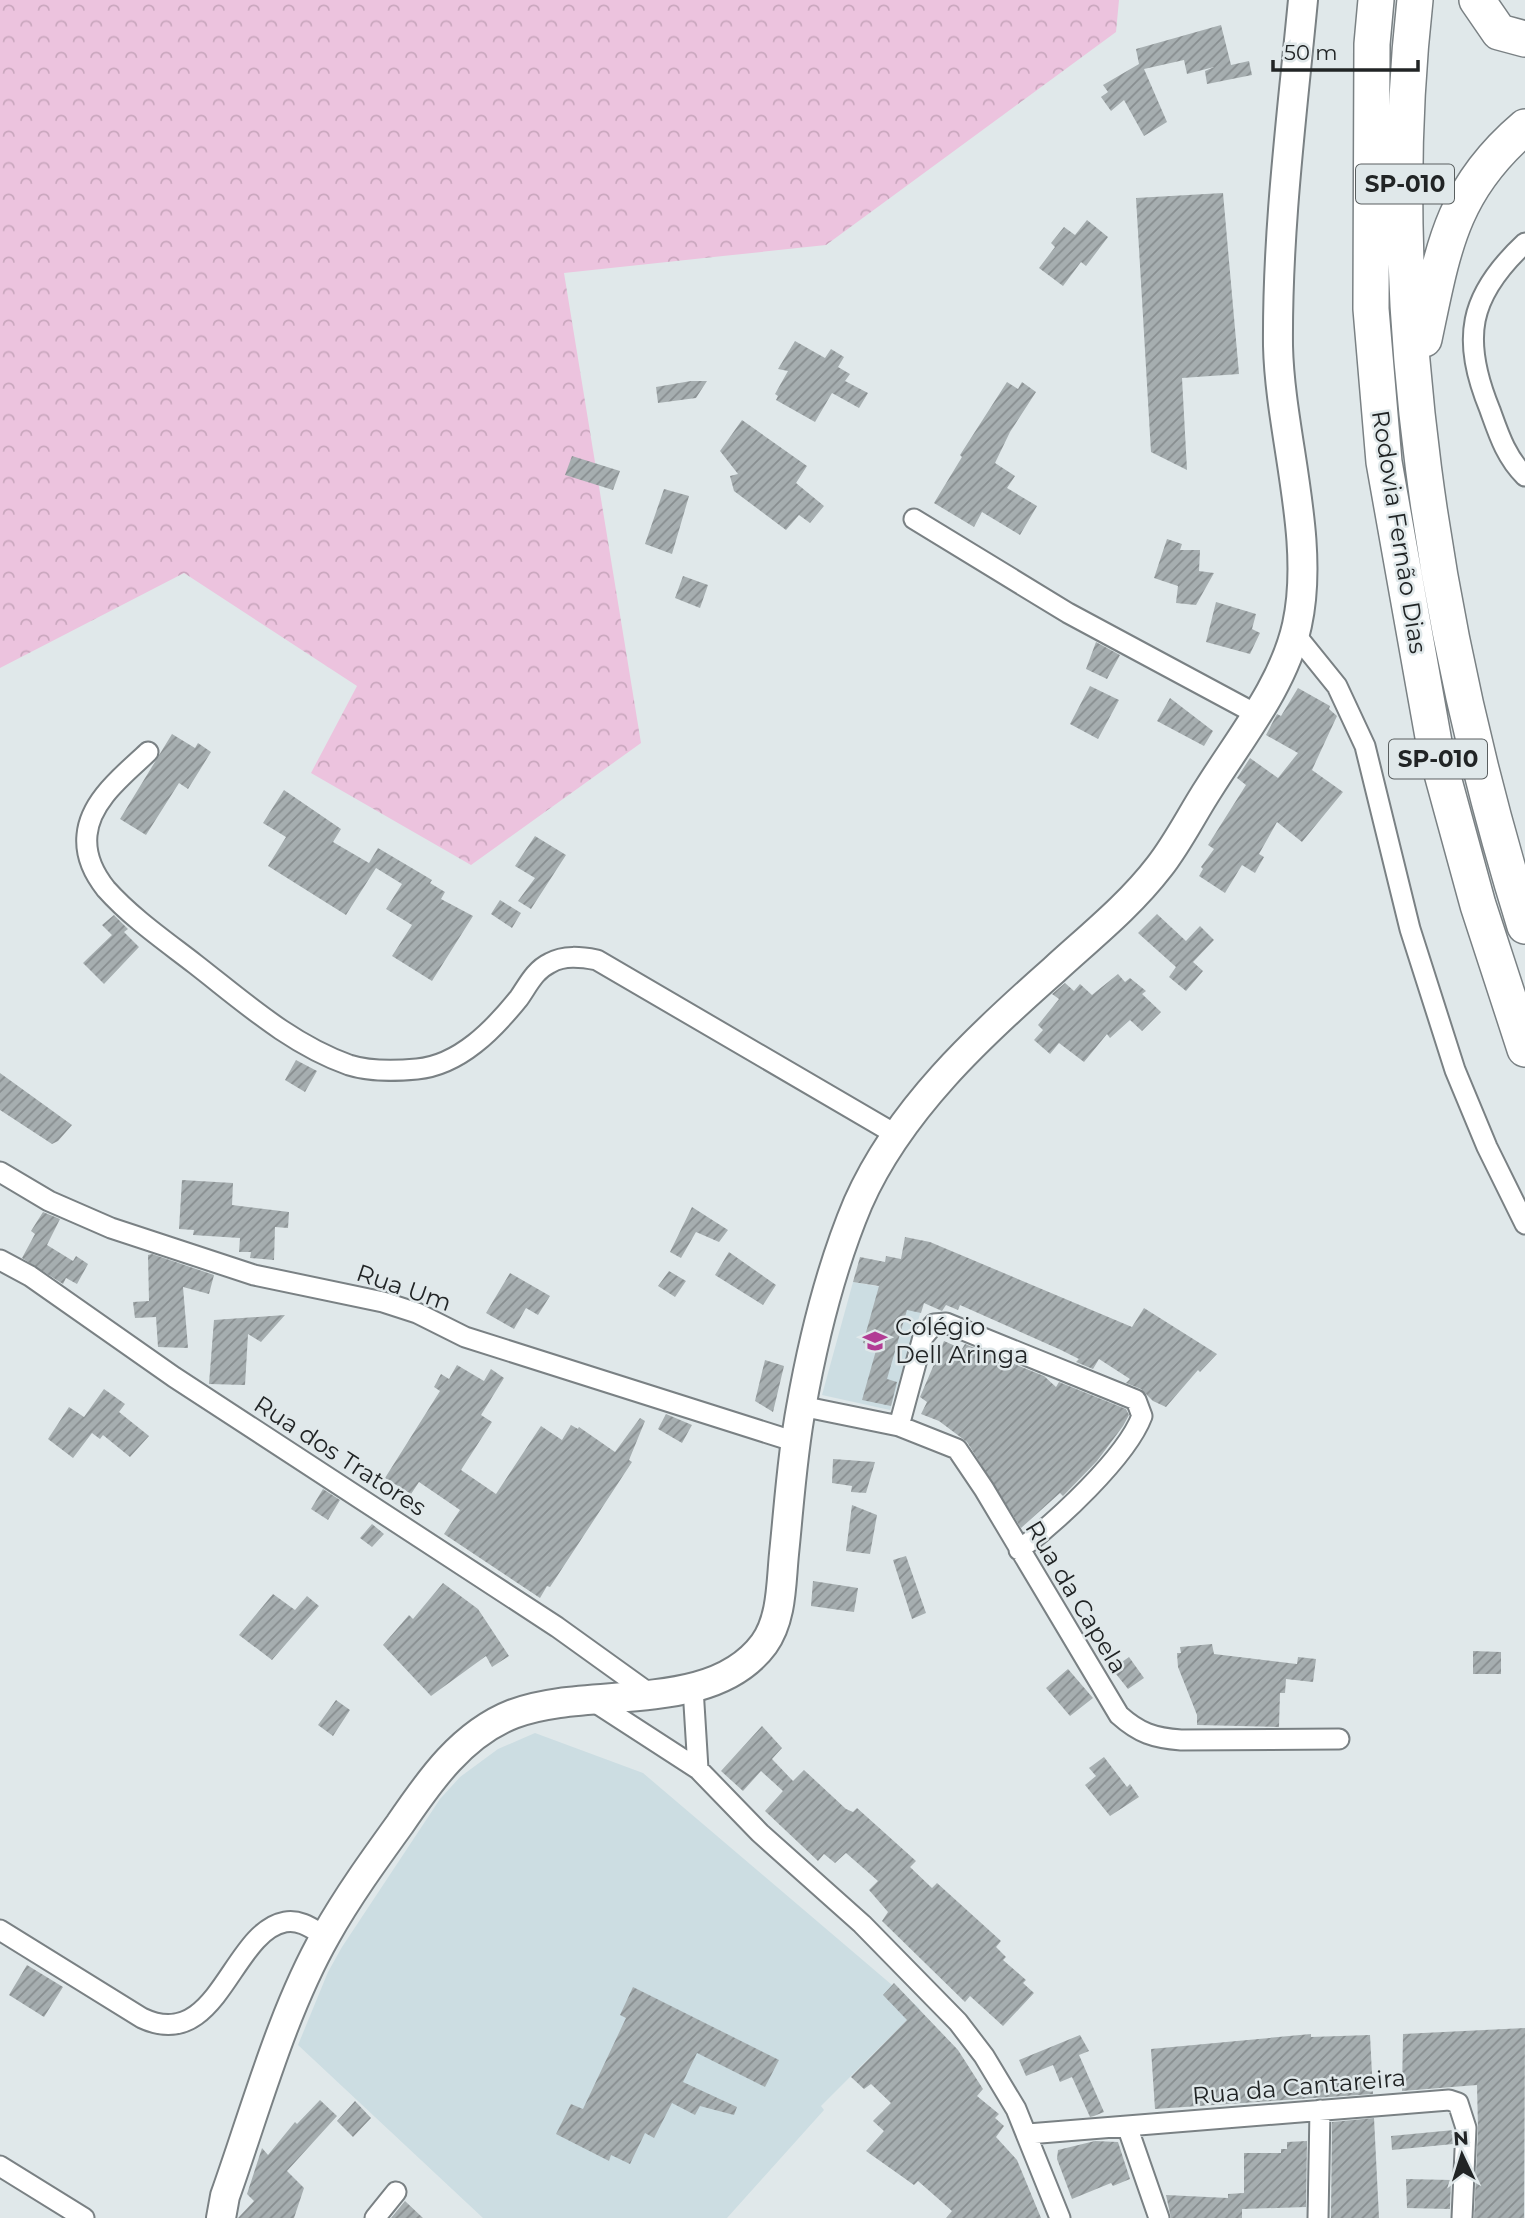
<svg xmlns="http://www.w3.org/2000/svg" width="1525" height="2218" font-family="Montserrat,sans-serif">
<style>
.built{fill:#ccdde2}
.forest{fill:url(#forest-crowns)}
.building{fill:url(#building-hatch)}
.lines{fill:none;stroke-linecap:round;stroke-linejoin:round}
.street-casing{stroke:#7a8184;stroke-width:23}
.secondary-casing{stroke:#7a8184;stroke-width:32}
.highway-casing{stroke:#7a8184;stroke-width:38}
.street{stroke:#fff;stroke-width:19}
.secondary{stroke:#fff;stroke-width:28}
.highway{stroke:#fff;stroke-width:35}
.labels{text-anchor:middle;stroke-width:5;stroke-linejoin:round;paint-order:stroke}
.shield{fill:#e0e8ea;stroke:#5a5f60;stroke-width:2}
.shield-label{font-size:23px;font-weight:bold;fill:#212425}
.street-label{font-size:24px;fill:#212425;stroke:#e0e8ea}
.poi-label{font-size:24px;fill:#212425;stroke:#e0e8ea;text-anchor:start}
</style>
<defs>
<pattern id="forest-crowns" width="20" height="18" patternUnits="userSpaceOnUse" patternTransform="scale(1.75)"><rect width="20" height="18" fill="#ecc3de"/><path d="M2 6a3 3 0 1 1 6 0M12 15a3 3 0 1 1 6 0" fill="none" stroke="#caa7be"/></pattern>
<pattern id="building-hatch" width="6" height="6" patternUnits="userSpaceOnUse" patternTransform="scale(1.75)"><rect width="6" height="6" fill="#a6aeb0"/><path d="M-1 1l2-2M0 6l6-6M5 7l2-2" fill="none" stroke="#878d8f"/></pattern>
</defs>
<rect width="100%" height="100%" fill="#e0e8ea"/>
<path class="built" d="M 853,1282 L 926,1295 L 890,1410 L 822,1395 Z
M 535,1733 L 643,1773 L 919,2008 L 821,2106 L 824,2110 L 727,2218 L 483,2218 L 298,2045 L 328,1972 L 342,1947 L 440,1799 L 460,1777 L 498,1749 Z"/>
<path class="forest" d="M 0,0 L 1119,0 L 1116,32 L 826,245 L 564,273 L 641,743 L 471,865 L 311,773 L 357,686 L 184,573 L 0,668 Z"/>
<path class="building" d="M 1221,25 L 1231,65 L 1249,61 L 1252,75 L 1207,84 L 1205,71 L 1214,67 L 1187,74 L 1184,60 L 1144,69 L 1167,122 L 1144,136 L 1124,100 L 1111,111 L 1101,97 L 1108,92 L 1103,85 L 1139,64 L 1136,49 Z
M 1223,193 L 1239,374 L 1182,378 L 1187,470 L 1151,452 L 1136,198 Z
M 1087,220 L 1108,237 L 1086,266 L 1081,262 L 1063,286 L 1039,268 L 1055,247 L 1051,243 L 1064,227 L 1075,235 Z
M 795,341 L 825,358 L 831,349 L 844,357 L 838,367 L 850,374 L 845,381 L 868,393 L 859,408 L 832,393 L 815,422 L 776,400 L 778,396 L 775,394 L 788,371 L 778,369 Z
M 691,381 L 707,381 L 696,398 L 658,403 L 656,387 Z
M 1007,382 L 1018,389 L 1022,382 L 1036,392 L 1010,432 L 995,463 L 1015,476 L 1007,488 L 1037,506 L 1020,535 L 982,512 L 974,527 L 934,503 L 962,457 L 960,455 Z
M 742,420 L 807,466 L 796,483 L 824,506 L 810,523 L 799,515 L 786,530 L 734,491 L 730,476 L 738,474 L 720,451 Z
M 572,456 L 620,471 L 613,490 L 565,475 Z
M 664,489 L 689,496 L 672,554 L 645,544 Z
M 1167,539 L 1182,544 L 1180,550 L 1200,550 L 1199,571 L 1214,573 L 1196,605 L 1176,603 L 1178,586 L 1154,578 Z
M 683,576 L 708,585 L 700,608 L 675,598 Z
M 1216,602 L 1256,614 L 1252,629 L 1260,633 L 1250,654 L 1206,642 Z
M 1096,642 L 1120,655 L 1107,679 L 1086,669 Z
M 1090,686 L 1119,700 L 1098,739 L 1070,724 Z
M 1298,688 L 1330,706 L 1329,709 L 1337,716 L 1312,770 L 1343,792 L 1302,842 L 1277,822 L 1259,854 L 1264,857 L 1255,873 L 1242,865 L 1225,893 L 1199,876 L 1203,869 L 1201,867 L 1214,849 L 1208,845 L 1246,785 L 1237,778 L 1250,758 L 1278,778 L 1298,753 L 1266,735 L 1277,714 L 1281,716 Z
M 1170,698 L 1213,731 L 1204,746 L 1157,721 Z
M 172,734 L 195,748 L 198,743 L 211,752 L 188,789 L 179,783 L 146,835 L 120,819 Z
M 284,790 L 341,829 L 333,842 L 369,863 L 378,848 L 432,880 L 430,883 L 445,892 L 441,899 L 473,916 L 432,981 L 392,956 L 412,925 L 386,909 L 402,884 L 376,868 L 346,915 L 268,866 L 286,837 L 263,823 Z
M 535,836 L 566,855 L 531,909 L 518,901 L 535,878 L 515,866 Z
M 500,900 L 521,913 L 512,928 L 491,914 Z
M 1157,914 L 1186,941 L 1200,926 L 1214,940 L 1193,962 L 1203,971 L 1186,991 L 1169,977 L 1176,967 L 1138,933 Z
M 114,915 L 128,929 L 124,932 L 139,947 L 104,984 L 83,963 L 112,935 L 102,925 Z
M 1118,974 L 1125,982 L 1130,978 L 1146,991 L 1142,994 L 1161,1012 L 1142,1031 L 1130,1020 L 1110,1038 L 1107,1034 L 1084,1062 L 1059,1043 L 1050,1054 L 1034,1040 L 1043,1030 L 1038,1025 L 1059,999 L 1052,994 L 1065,983 L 1074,991 L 1080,984 L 1092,995 Z
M 296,1060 L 317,1071 L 305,1092 L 285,1080 Z
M 0,1073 L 72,1125 L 58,1141 L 52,1144 L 0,1110 Z
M 182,1180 L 233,1183 L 232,1205 L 289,1212 L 288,1228 L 275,1227 L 274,1260 L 250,1258 L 251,1252 L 239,1252 L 240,1238 L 193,1235 L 194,1230 L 179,1229 Z
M 692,1207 L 728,1230 L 719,1242 L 696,1232 L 681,1258 L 670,1252 Z
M 43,1212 L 60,1219 L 47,1245 L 73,1261 L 76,1256 L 88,1264 L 77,1284 L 66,1278 L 63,1284 L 22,1258 L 35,1234 L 31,1231 Z
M 905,1237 L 930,1242 L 1132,1327 L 1144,1308 L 1217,1354 L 1200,1372 L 1198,1370 L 1166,1407 L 1153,1401 L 1141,1389 L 1126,1383 L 1130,1379 L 1099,1359 L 1093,1369 L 1076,1362 L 1079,1359 L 1061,1350 L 960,1305 L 958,1310 L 946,1305 L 942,1311 L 924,1303 L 921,1313 L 907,1310 L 887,1379 L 897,1382 L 891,1406 L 862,1400 L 877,1347 L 863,1343 L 879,1286 L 853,1282 L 860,1257 L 885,1262 L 886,1256 L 901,1259 Z
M 729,1252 L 776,1285 L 763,1305 L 715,1275 Z
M 152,1254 L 214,1275 L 209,1294 L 183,1287 L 188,1348 L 158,1347 L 156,1317 L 135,1318 L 133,1302 L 149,1301 L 148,1255 Z
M 669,1271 L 686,1281 L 675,1297 L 658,1286 Z
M 510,1273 L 550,1296 L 538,1315 L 526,1308 L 514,1329 L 486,1313 Z
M 285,1315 L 261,1342 L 248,1334 L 245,1385 L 209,1384 L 214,1320 Z
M 944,1341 L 962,1349 L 965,1344 L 1044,1376 L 1056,1387 L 1059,1382 L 1126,1409 L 1129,1415 L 1123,1426 L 1097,1461 L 1063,1496 L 1060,1493 L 1021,1528 L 967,1442 L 939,1421 L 921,1414 L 927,1402 L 920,1397 Z
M 765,1360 L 784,1366 L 773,1412 L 755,1401 Z
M 457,1365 L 484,1381 L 491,1369 L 504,1378 L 481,1415 L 492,1422 L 461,1470 L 496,1494 L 541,1426 L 562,1440 L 571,1425 L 578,1429 L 579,1427 L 615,1452 L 640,1418 L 645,1421 L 629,1460 L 632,1462 L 550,1587 L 547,1586 L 540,1598 L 444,1534 L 460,1510 L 419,1482 L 411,1494 L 385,1478 L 440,1391 L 434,1387 L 441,1374 L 449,1379 Z
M 104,1389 L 125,1404 L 119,1412 L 149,1436 L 130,1457 L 103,1435 L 100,1439 L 92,1433 L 73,1458 L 48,1439 L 69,1407 L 84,1417 Z
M 666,1414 L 692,1425 L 682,1443 L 658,1429 Z
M 833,1459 L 875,1462 L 866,1493 L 851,1492 L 852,1486 L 832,1483 Z
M 323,1489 L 340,1500 L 328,1520 L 311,1509 Z
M 852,1505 L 877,1515 L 870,1554 L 846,1551 Z
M 372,1524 L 384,1534 L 372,1547 L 360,1538 Z
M 906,1556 L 926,1613 L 912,1619 L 893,1560 Z
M 813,1581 L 858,1588 L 854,1612 L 811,1606 Z
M 443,1583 L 478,1609 L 509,1656 L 492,1667 L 486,1656 L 431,1696 L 383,1645 L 409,1615 L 413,1619 Z
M 273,1594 L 295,1610 L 307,1596 L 319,1606 L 272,1660 L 239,1635 Z
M 1212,1644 L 1214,1654 L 1297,1664 L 1298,1657 L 1316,1659 L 1313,1682 L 1286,1679 L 1285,1693 L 1280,1693 L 1279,1727 L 1197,1725 L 1197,1715 L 1178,1667 L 1177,1653 L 1181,1653 L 1180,1647 Z
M 1473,1651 L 1501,1652 L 1501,1674 L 1473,1674 Z
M 1129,1657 L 1144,1678 L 1128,1689 L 1112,1669 Z
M 1068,1669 L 1093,1698 L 1070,1716 L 1046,1688 Z
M 336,1700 L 350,1710 L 333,1736 L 318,1725 Z
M 762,1726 L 782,1748 L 772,1759 L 793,1781 L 804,1770 L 846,1809 L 853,1812 L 857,1808 L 916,1861 L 910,1867 L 932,1888 L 937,1883 L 1001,1941 L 996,1947 L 1006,1957 L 1003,1960 L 1026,1980 L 1023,1983 L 1034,1993 L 1003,2026 L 970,1996 L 965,2002 L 882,1921 L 888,1912 L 869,1890 L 878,1881 L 846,1853 L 835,1863 L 824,1854 L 818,1861 L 765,1811 L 783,1791 L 761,1771 L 743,1791 L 721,1771 Z
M 1104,1757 L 1127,1787 L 1130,1784 L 1139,1797 L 1110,1816 L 1085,1785 L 1096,1776 L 1089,1768 Z
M 27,1965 L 63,1987 L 44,2017 L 9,1995 Z
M 894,1983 L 958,2050 L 983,2089 L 977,2096 L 999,2114 L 995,2118 L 1004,2126 L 996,2137 L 1017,2160 L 1041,2218 L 946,2218 L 952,2211 L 918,2181 L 914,2185 L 866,2151 L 884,2131 L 873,2121 L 891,2103 L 871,2084 L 864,2089 L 851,2077 L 907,2020 L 883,1995 Z
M 633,1987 L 779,2060 L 765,2087 L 697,2053 L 683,2082 L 737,2107 L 734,2115 L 700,2106 L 695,2115 L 672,2103 L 654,2138 L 645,2133 L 630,2164 L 611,2155 L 609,2161 L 556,2134 L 571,2104 L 583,2109 L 626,2018 L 620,2015 Z
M 1525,2028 L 1524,2218 L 1474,2218 L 1478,2129 L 1477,2085 L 1402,2091 L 1403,2034 Z
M 1311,2034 L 1311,2037 L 1370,2035 L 1373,2094 L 1155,2109 L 1151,2049 Z
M 1080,2035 L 1089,2051 L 1079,2055 L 1104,2112 L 1094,2116 L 1090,2117 L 1072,2077 L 1060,2082 L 1053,2065 L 1026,2076 L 1019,2060 Z
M 320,2100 L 337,2116 L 287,2171 L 304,2188 L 294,2218 L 238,2218 L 254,2201 L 247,2194 L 262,2148 L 268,2155 L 295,2122 L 297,2124 Z
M 355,2101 L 371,2118 L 353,2137 L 337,2121 Z
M 1374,2118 L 1379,2218 L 1331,2218 L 1332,2122 Z
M 1454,2130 L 1453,2144 L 1392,2150 L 1391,2136 Z
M 1095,2141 L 1118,2142 L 1130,2179 L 1113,2186 L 1111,2183 L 1072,2199 L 1057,2159 L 1058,2150 Z
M 1307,2141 L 1306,2207 L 1242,2209 L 1242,2218 L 1171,2218 L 1166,2195 L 1228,2198 L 1228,2194 L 1244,2193 L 1244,2153 L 1281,2153 L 1281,2149 L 1287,2149 L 1287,2142 Z
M 1406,2179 L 1451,2180 L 1450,2209 L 1407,2208 Z
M 405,2201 L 423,2218 L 391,2218 Z"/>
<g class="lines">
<g class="street-casing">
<path id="street" d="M 1525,243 C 1468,296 1461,339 1490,410 C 1499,435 1506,457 1525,476
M 914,519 L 1068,613 L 1256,714
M 1295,634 L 1337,686 L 1365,746 L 1410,929 L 1455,1070 L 1487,1147 L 1525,1224
M 148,752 C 125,774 90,800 87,835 C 85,855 94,874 106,889 C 132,918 164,940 195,964 C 244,1002 290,1044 349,1065 C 371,1072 395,1071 417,1069 C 460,1065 494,1029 519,998 C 528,985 535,970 550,963 C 564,955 581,957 597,960 L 895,1134
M 0,1172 L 49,1201 L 111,1228 L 254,1275 L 383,1302 L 417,1313 L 465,1337 L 796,1442
M 0,1260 L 30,1276 L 174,1377 L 557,1627 L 653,1696
M 801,1406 L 899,1426 L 957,1449 L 984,1489 L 1119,1715 C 1139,1733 1154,1738 1181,1740 L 1339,1739
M 899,1426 L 923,1337 L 934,1324 L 946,1323 L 1136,1400 L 1142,1416 C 1126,1458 1056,1522 1019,1550
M 693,1688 L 698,1769
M 590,1699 L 698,1769 L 760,1833 L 862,1924 L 958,2022 L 984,2056 L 1016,2109 L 1060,2218
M 0,1930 L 142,2018 C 218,2054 231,1932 285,1922 C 300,1919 313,1929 325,1936
M 1127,2126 L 1159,2218
M 1028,2134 L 1449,2100 L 1458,2103 L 1466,2128 L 1462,2218
M 0,2166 L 84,2218
M 375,2218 L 396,2192
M 1318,2218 L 1320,2110"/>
</g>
<g class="secondary-casing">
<path id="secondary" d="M 221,2218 L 225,2196 C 255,2112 282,2012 326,1935 C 348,1896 374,1860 400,1824 C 430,1780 462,1734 513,1714 C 588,1685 711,1716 764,1644 C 782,1619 781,1584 784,1554 C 789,1506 792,1456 801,1408 C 813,1340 831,1267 858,1203 C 899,1110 979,1036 1054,970 C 1090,937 1129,906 1159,867 C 1178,843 1192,814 1209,788 C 1241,737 1284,684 1297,625 C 1316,539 1280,434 1278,346 C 1277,230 1292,115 1303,0"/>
</g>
<g class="highway-casing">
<path id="highway" d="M 1376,0 L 1372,44 L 1371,309 L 1384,462 L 1435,748 L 1478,905 L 1525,1049
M 1415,0 C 1381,304 1435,636 1525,926
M 1477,0 L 1499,32 L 1525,39
M 1424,339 C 1443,249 1451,190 1525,127"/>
</g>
<use href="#street" class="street"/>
<use href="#secondary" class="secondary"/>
<use href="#highway" class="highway"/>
</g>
<defs>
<g id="school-bare" transform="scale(1.89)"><path d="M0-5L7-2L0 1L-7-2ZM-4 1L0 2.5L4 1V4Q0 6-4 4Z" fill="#b23c94" stroke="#e0e8ea" stroke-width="2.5" paint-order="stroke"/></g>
</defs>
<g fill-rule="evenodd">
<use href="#school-bare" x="875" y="1341"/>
</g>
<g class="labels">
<g class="shield">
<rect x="1356" y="164.5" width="98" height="39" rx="5"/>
<rect x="1389" y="739.5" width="98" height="39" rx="5"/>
</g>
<g class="shield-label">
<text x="1405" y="192">SP-010</text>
<text x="1438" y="767">SP-010</text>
</g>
<g class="street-label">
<text transform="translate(1399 532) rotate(81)" y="8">Rodovia Fernão Dias</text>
<text transform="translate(404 1288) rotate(19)" y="8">Rua Um</text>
<text transform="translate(340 1456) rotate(33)" y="8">Rua dos Tratores</text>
<text transform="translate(1076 1597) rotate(59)" y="8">Rua da Capela</text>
<text transform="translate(1299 2087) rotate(-5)" y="8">Rua da Cantareira</text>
</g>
<g class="poi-label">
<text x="895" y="1335">Colégio<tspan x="895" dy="28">Dell Aringa</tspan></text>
</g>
</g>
<g transform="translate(1462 2155) rotate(356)" stroke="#e0e8ea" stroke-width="5" paint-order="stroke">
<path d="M0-5L12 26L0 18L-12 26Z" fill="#212425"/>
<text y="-10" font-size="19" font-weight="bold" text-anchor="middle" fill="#212425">N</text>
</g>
<path d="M1273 60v10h145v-10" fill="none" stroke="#212425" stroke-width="3.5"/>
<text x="1284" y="60" font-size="21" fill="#212425" stroke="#e0e8ea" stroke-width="5" paint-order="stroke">50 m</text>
</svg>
